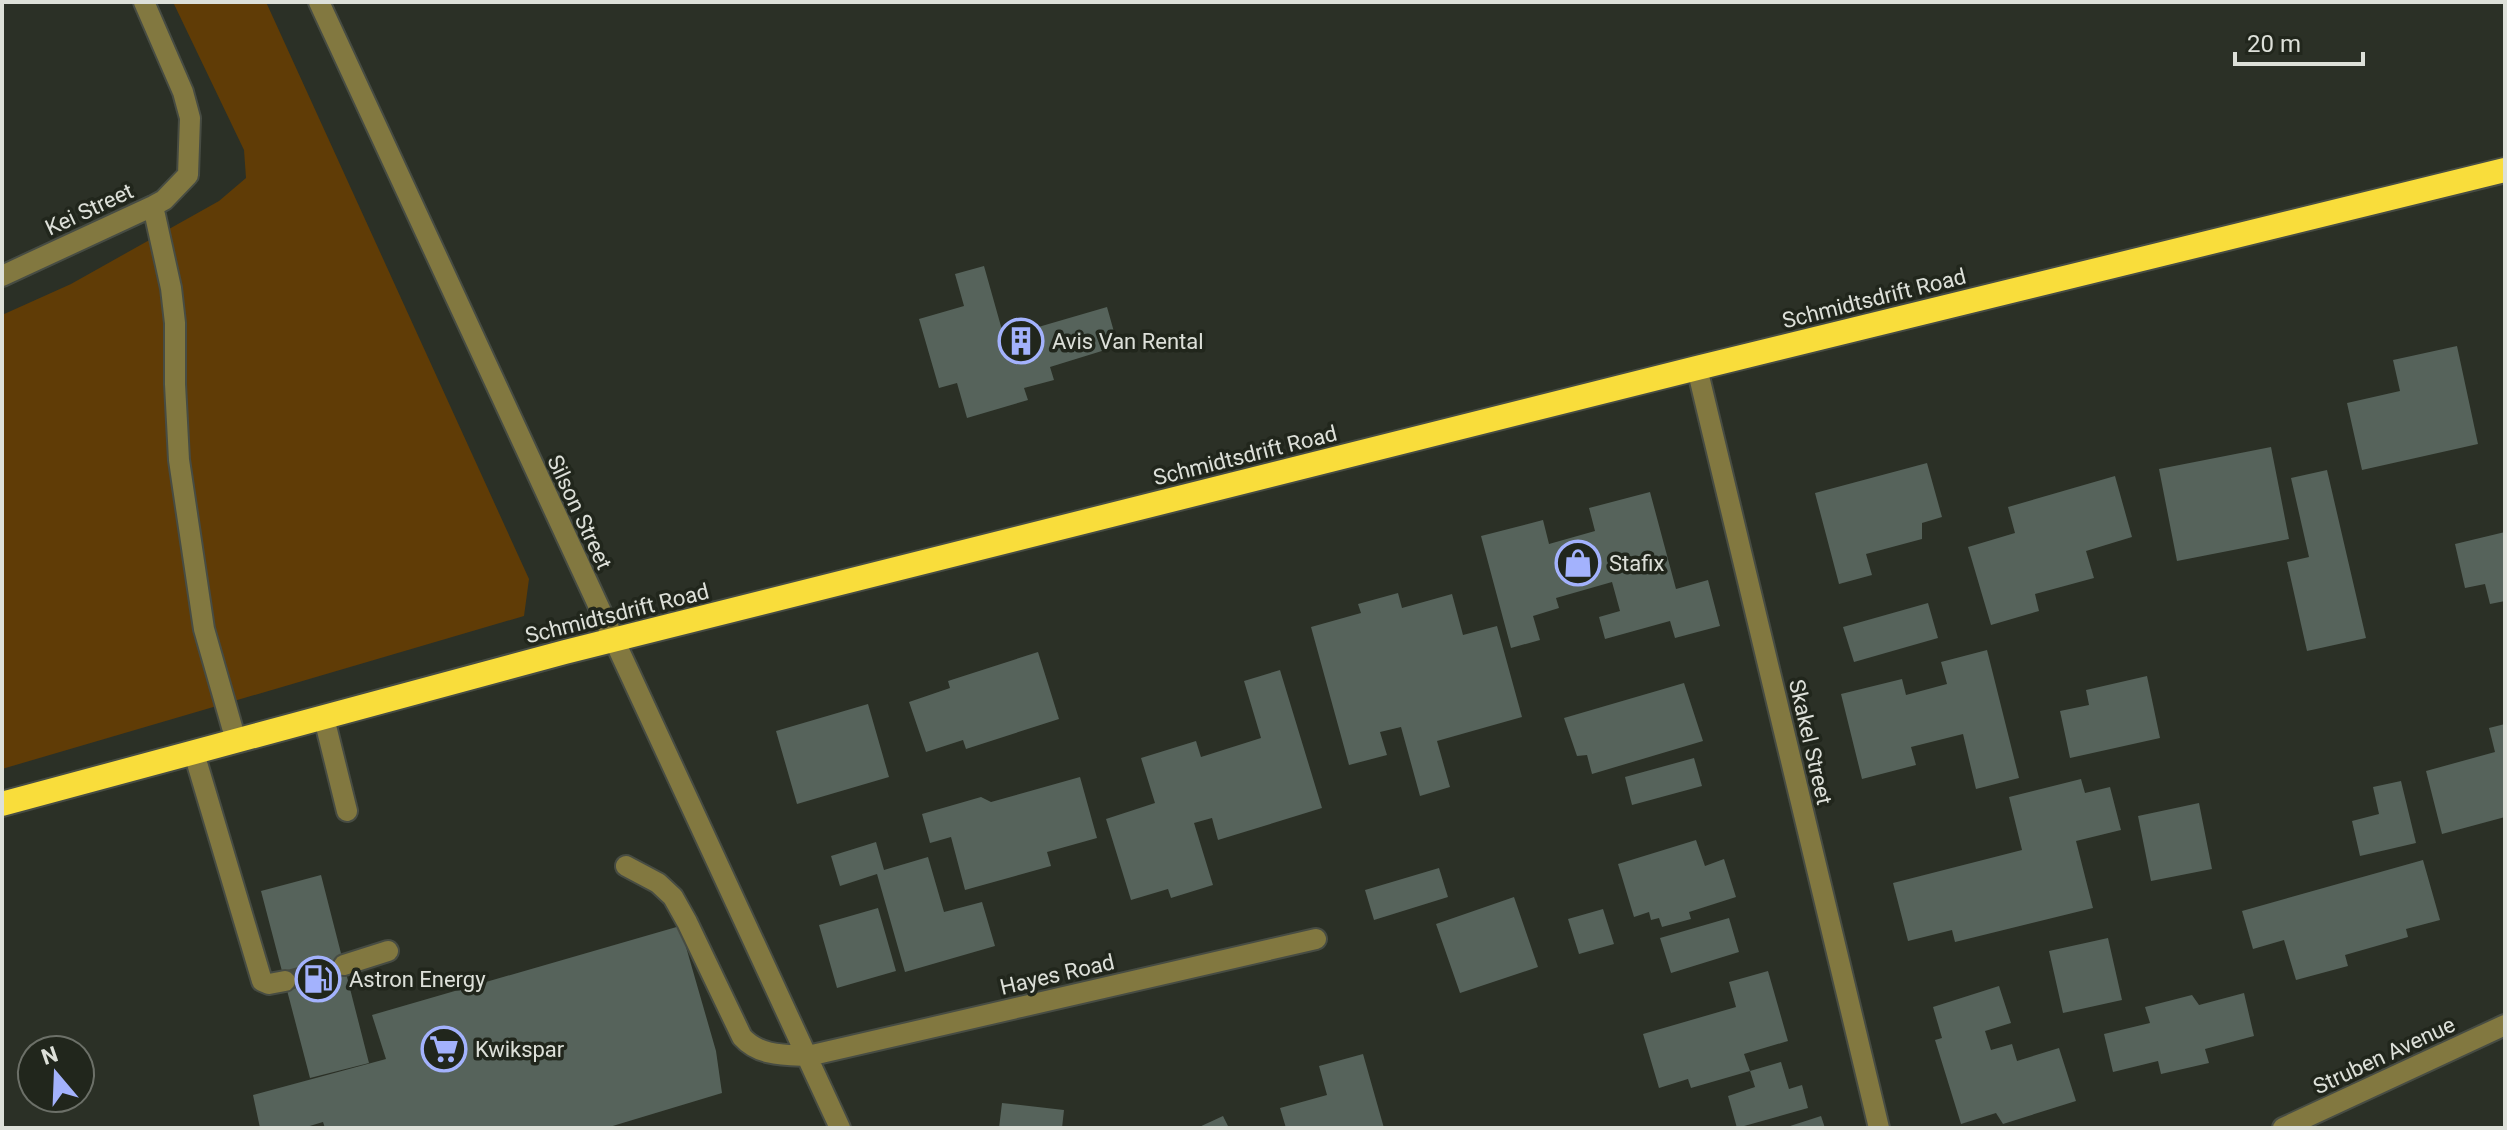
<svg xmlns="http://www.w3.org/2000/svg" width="2507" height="1130" font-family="Roboto,sans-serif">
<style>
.green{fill:#603c06}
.building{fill:#56635b}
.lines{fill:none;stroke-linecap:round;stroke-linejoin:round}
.minor-tunnel{stroke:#464a41;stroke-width:20;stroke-dasharray:20 10;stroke-linecap:butt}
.minor-casing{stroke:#474c43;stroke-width:24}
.highway-casing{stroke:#474c43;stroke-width:28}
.minor{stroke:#827840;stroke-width:20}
.highway{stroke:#f9dd3b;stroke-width:24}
.labels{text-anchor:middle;stroke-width:7;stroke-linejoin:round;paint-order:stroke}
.street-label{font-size:22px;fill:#dde0d9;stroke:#21261c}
.poi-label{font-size:22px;fill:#dde0d9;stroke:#21261c;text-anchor:start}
</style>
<rect width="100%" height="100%" fill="#2b3026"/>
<path class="green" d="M 173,2 L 266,2 L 529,579 L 524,616 L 2,769 L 2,315 L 71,284 L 219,201 L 246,178 L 244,150 Z"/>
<path class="building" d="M 984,266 L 1004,337 L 1107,307 L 1118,346 L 1050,367 L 1054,380 L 1024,388 L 1028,400 L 967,418 L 957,383 L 939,388 L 919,319 L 964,306 L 955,274 Z
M 2457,346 L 2478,444 L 2362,470 L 2347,403 L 2400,391 L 2393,360 Z
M 2271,447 L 2289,539 L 2177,561 L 2159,469 Z
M 1927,463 L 1942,517 L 1922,523 L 1922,539 L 1866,554 L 1872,575 L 1839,584 L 1815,493 Z
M 2327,470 L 2366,638 L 2307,651 L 2287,562 L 2309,557 L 2291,478 Z
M 2115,476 L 2132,537 L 2086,551 L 2094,578 L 2035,594 L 2039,611 L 1991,625 L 1968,547 L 2015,533 L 2008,507 Z
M 1650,492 L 1676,589 L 1708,580 L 1720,626 L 1675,638 L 1670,621 L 1605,639 L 1599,617 L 1620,611 L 1612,582 L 1556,598 L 1559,608 L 1533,616 L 1540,640 L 1511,648 L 1481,536 L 1543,520 L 1549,544 L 1595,531 L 1589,508 Z
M 2505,532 L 2505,601 L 2490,604 L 2485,584 L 2465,588 L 2455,544 Z
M 1398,593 L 1402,608 L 1452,594 L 1463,635 L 1497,626 L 1522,717 L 1437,741 L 1450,787 L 1420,796 L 1401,727 L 1380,732 L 1387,755 L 1349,765 L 1311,627 L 1361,613 L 1358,604 Z
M 1928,603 L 1938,638 L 1854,662 L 1843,627 Z
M 1987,650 L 2019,778 L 1976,789 L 1963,734 L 1911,747 L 1916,765 L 1862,779 L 1841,694 L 1902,679 L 1906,695 L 1947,684 L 1941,662 Z
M 1038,652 L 1059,719 L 966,749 L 963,740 L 926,752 L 909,702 L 950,688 L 948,681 Z
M 1280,670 L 1322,808 L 1218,840 L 1212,818 L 1194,823 L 1213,885 L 1171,898 L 1168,889 L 1131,900 L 1106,819 L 1155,803 L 1141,758 L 1196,741 L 1201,757 L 1261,738 L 1244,681 Z
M 2147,676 L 2160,738 L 2070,758 L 2060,711 L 2089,705 L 2086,690 Z
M 1684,683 L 1703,741 L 1592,774 L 1587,755 L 1577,756 L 1564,718 Z
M 868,704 L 889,777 L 797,804 L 776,731 Z
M 2505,724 L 2505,817 L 2442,834 L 2426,771 L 2495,752 L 2489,728 Z
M 1694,758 L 1702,786 L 1632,805 L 1625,777 Z
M 1080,777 L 1097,838 L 1047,852 L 1051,866 L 965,890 L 951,837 L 930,843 L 922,814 L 981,797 L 991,802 Z
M 2081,779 L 2085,793 L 2110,787 L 2121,830 L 2076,841 L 2093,908 L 1955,942 L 1952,930 L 1908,941 L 1893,883 L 2022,850 L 2009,797 Z
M 2401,781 L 2416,843 L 2360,856 L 2352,821 L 2379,814 L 2373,787 Z
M 2199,803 L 2212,869 L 2151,881 L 2138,816 Z
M 1696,840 L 1705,866 L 1724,859 L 1736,897 L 1689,912 L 1691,919 L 1662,927 L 1659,918 L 1651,920 L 1649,912 L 1634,917 L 1618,864 Z
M 876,842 L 884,870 L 928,857 L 944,912 L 982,902 L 995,946 L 905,972 L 877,874 L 840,886 L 831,856 Z
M 2423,860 L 2440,920 L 2406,929 L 2408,937 L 2345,955 L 2348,966 L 2296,980 L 2284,940 L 2253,949 L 2242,911 Z
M 1439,868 L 1448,897 L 1374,920 L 1365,890 Z
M 321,875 L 369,1063 L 310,1078 L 261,891 Z
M 1514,897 L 1538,967 L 1460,993 L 1436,924 Z
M 878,908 L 896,971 L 837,988 L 819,925 Z
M 1603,909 L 1614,944 L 1579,954 L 1568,919 Z
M 1729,918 L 1739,952 L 1671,973 L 1660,938 Z
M 680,926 L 716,1051 L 722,1093 L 606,1128 L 325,1128 L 323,1122 L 303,1128 L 260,1128 L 253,1095 L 386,1059 L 372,1015 Z
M 2108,938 L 2122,1000 L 2063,1013 L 2049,951 Z
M 1768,971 L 1788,1041 L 1744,1054 L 1750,1071 L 1691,1088 L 1688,1079 L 1659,1088 L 1643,1034 L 1736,1007 L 1729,982 Z
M 1999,986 L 2011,1023 L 1985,1031 L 1991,1050 L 2012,1044 L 2017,1061 L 2059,1048 L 2076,1101 L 2003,1124 L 1996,1113 L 1961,1124 L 1935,1040 L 1942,1038 L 1933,1007 Z
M 2244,993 L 2254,1036 L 2205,1049 L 2209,1063 L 2161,1074 L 2158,1061 L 2113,1072 L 2104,1034 L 2150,1023 L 2145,1007 L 2192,995 L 2199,1005 Z
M 1363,1054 L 1384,1128 L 1286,1128 L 1280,1108 L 1327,1095 L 1319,1066 Z
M 1781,1062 L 1789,1089 L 1802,1085 L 1808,1108 L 1737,1128 L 1728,1096 L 1755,1087 L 1750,1071 Z
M 1002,1103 L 1064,1110 L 1062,1128 L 999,1128 Z
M 1223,1116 L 1229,1128 L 1197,1128 Z
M 1821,1116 L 1825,1128 L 1787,1128 L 1787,1127 Z"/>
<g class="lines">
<path class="minor-tunnel" d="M 285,981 L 344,965"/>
<g class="minor-casing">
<path id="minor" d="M 319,2 L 840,1128
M 153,206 L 171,288 L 175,323 L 175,384 L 179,460 L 204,629 L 236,741
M 2,276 L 153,206 L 164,200 L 188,175 L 190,118 L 183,92 L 144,2
M 1697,368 L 1879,1128
M 324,718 L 347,811
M 194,753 L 262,981 L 269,984 L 285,981
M 626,866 L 658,883 L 673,897 L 687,922 L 742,1037 C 759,1056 784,1055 808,1056 L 1316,939
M 344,965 L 388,951
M 2283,1128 L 2505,1025"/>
</g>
<g class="highway-casing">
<path id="highway" d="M 2,804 L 565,652 L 1697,368 L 2505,170"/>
</g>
<use href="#minor" class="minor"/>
<use href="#highway" class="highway"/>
</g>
<defs>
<g id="building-ring" transform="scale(2.3)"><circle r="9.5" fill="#21261c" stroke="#a3b2fd" stroke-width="1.5"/><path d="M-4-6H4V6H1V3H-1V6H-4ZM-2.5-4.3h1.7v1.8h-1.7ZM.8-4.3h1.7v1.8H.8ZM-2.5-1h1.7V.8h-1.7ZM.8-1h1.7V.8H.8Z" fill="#a3b2fd"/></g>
<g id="shop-ring" transform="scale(2.3)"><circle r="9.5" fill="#21261c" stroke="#a3b2fd" stroke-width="1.5"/><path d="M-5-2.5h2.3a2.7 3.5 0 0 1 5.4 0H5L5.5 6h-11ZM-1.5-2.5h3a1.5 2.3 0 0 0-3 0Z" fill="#a3b2fd"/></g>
<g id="fuel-ring" transform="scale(2.3)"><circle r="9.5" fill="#21261c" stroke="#a3b2fd" stroke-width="1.5"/><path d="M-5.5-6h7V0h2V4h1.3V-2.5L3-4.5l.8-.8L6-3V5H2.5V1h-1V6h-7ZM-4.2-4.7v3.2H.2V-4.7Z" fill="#a3b2fd"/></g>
<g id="supermarket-ring" transform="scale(2.3)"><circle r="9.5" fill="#21261c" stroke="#a3b2fd" stroke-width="1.5"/><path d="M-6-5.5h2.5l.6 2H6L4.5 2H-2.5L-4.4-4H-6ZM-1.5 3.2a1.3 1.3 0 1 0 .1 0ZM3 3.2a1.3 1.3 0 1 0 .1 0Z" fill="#a3b2fd"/></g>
</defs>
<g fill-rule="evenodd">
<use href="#building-ring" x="1021" y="341"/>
<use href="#shop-ring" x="1578" y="563"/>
<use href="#fuel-ring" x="318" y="979"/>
<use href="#supermarket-ring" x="444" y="1049"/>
</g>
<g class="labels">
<g class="street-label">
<text transform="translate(89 209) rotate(-25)" y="8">Kei Street</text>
<text transform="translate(1874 298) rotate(-14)" y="8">Schmidtsdrift Road</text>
<text transform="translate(1245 455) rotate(-14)" y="8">Schmidtsdrift Road</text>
<text transform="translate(580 512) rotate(65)" y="8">Silson Street</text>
<text transform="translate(617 613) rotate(-14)" y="8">Schmidtsdrift Road</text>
<text transform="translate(1811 742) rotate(77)" y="8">Skakel Street</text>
<text transform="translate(1057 974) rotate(-13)" y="8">Hayes Road</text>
<text transform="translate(2384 1055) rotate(-25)" y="8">Struben Avenue</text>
</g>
<g class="poi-label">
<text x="1052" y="349">Avis Van Rental</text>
<text x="1609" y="571">Stafix</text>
<text x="349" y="987">Astron Energy</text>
<text x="475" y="1057">Kwikspar</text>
</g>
</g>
<rect width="2507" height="1130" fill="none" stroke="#dde0d9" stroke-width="8"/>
<g transform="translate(56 1074) rotate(341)"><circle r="38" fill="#21261c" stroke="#6c7068" stroke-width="2"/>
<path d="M0-6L14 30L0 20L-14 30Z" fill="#a3b2fd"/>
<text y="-12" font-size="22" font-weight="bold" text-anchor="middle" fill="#dde0d9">N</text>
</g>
<path d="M2235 52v12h128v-12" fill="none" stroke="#dde0d9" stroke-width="4"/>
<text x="2247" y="52" font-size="24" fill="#dde0d9" stroke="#21261c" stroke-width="6" paint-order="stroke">20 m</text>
</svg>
